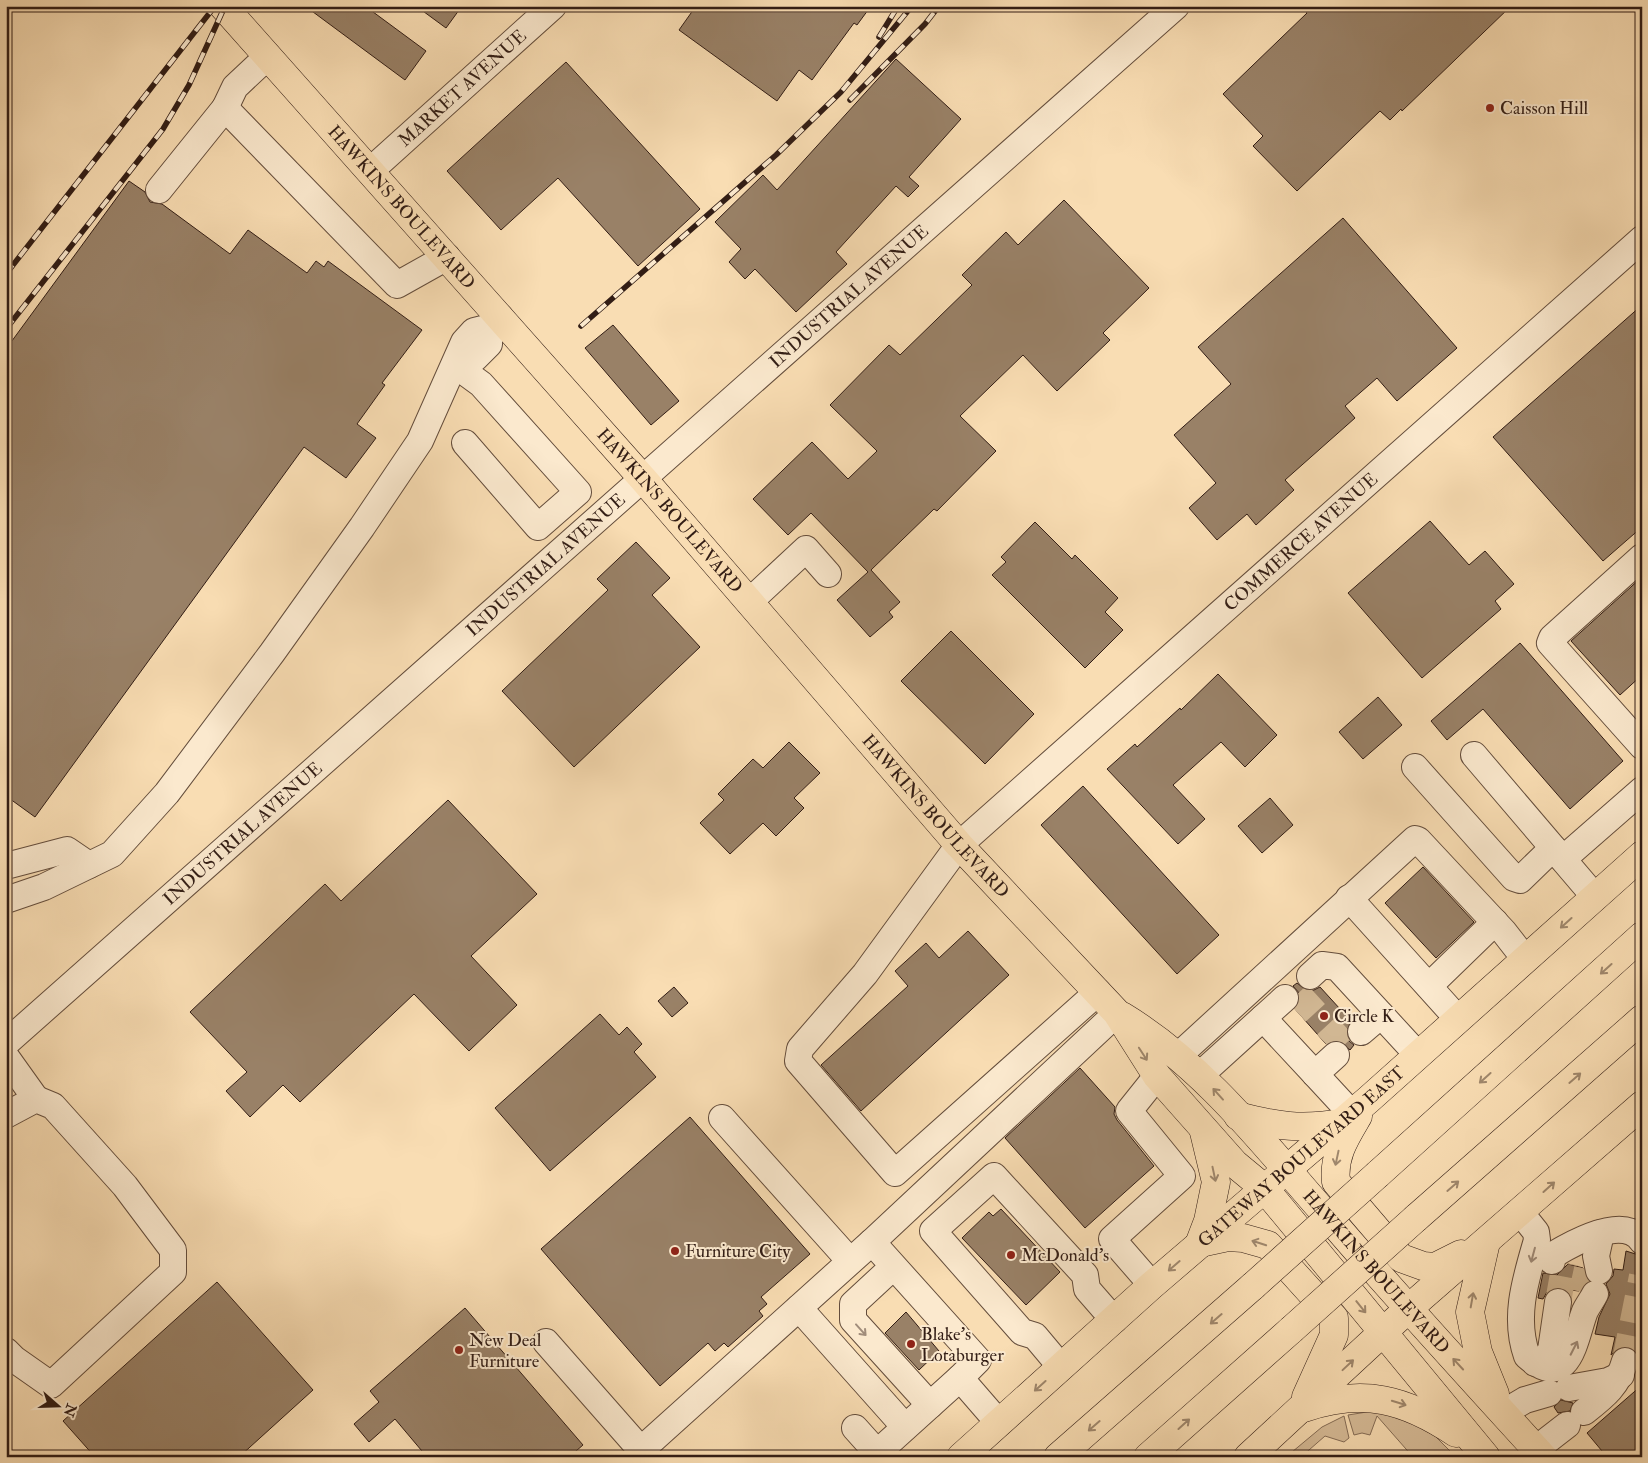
<svg xmlns="http://www.w3.org/2000/svg" width="1648" height="1463" font-family="'IM FELL Double Pica',serif">
<style>
.green{fill:#d7bc98;stroke:#846c56}
.building{fill:#998167;stroke:#321d15}
.lines{fill:none;stroke-linecap:round;stroke-linejoin:round}
.minor-tunnel{stroke:#d1b793;stroke-width:26;stroke-dasharray:26 13;stroke-linecap:butt}
.minor-casing{stroke:#644d3c;stroke-width:28}
.major-casing{stroke:#321d15;stroke-width:29}
.highway-casing{stroke:#321d15;stroke-width:29}
.minor{stroke:#fbe9ce;stroke-width:26}
.major{stroke:#f9ddb3;stroke-width:28}
.highway{stroke:#f9ddb3;stroke-width:28}
.rail-casing{stroke:#321d15;stroke-width:5.5}
.rail{stroke:#fbe9ce;stroke-width:4;stroke-dasharray:11;stroke-linecap:butt}
.highway-bridge-casing{stroke:#321d15;stroke-width:29;stroke-linecap:butt}
.highway-bridge{stroke:#f9ddb3;stroke-width:28}
.oneway{stroke:#9f876c}
.oneway2{stroke:#a18d7b}
.poi-dot{fill:#8f2418;stroke:#fbe9ce;stroke-width:2}
.labels{text-anchor:middle;stroke-width:4;stroke-linejoin:round;paint-order:stroke}
.street-label{font-size:18px;fill:#321d15;stroke:#fbe9ce}
.poi-label{font-size:18px;fill:#321d15;stroke:#fbe9ce;text-anchor:start}
</style>
<rect width="100%" height="100%" fill="#f9ddb3"/>
<filter id="stains"><feTurbulence type="fractalNoise" baseFrequency=".004" numOctaves="4"/><feColorMatrix values="0 0 0 0 .2 0 0 0 0 .09 0 0 0 0 .02 0 0 0 .5 -.17"/></filter>
<radialGradient id="worn" r=".72"><stop offset=".6" stop-color="#630" stop-opacity="0"/><stop offset="1" stop-color="#630" stop-opacity=".3"/></radialGradient>
<path class="green" d="M 1373,1411 L 1398,1415 L 1435,1436 L 1456,1457 L 1413,1457 L 1377,1416 L 1370,1435 L 1362,1433 L 1354,1435 L 1348,1415 Z
M 1344,1416 L 1349,1438 L 1344,1442 L 1325,1436 L 1301,1457 L 1286,1457 L 1322,1427 Z"/>
<path class="building" d="M 305,6 L 365,6 L 426,51 L 405,80 Z
M 416,6 L 462,6 L 446,28 Z
M 696,6 L 871,6 L 857,25 L 854,23 L 812,80 L 799,70 L 777,101 L 679,30 Z
M 1301,6 L 1511,6 L 1402,111 L 1401,109 L 1390,120 L 1380,111 L 1297,191 L 1253,146 L 1263,136 L 1223,94 L 1307,13 Z
M 896,59 L 961,119 L 909,177 L 919,186 L 908,197 L 896,186 L 836,252 L 847,264 L 796,312 L 755,269 L 745,279 L 729,262 L 741,249 L 715,222 L 763,175 L 777,190 Z
M 566,62 L 700,209 L 638,266 L 558,178 L 501,230 L 447,171 Z
M 129,181 L 145,192 L 150,202 L 162,204 L 230,254 L 248,230 L 307,273 L 316,261 L 324,267 L 328,261 L 422,330 L 382,383 L 385,385 L 357,424 L 376,438 L 346,478 L 304,447 L 35,817 L 6,796 L 6,349 Z
M 1064,200 L 1149,288 L 1103,333 L 1110,340 L 1057,391 L 1023,355 L 960,416 L 996,451 L 937,511 L 934,509 L 871,570 L 900,602 L 889,612 L 893,617 L 870,637 L 837,600 L 868,572 L 811,513 L 788,535 L 753,499 L 812,442 L 848,479 L 877,451 L 830,405 L 889,345 L 900,355 L 972,285 L 962,275 L 1006,232 L 1018,245 Z
M 1343,218 L 1457,348 L 1397,401 L 1377,378 L 1345,406 L 1355,418 L 1285,480 L 1294,490 L 1256,525 L 1247,514 L 1217,540 L 1189,508 L 1216,483 L 1174,435 L 1231,384 L 1198,347 Z
M 1642,305 L 1642,527 L 1603,561 L 1493,437 Z
M 613,325 L 679,401 L 651,425 L 585,348 Z
M 1430,521 L 1469,565 L 1485,551 L 1514,584 L 1495,601 L 1501,609 L 1422,678 L 1348,593 Z
M 1035,522 L 1072,559 L 1075,555 L 1118,598 L 1105,612 L 1123,630 L 1085,668 L 992,575 L 1006,562 L 1001,557 Z
M 636,542 L 670,578 L 652,595 L 700,647 L 574,767 L 502,691 L 608,590 L 597,579 Z
M 1642,577 L 1642,675 L 1620,695 L 1571,641 Z
M 951,631 L 1034,714 L 985,764 L 901,681 Z
M 1520,643 L 1623,761 L 1570,809 L 1483,709 L 1447,740 L 1431,721 Z
M 1218,674 L 1277,735 L 1245,767 L 1221,742 L 1173,785 L 1205,819 L 1178,844 L 1107,769 L 1135,744 L 1137,747 L 1180,708 L 1181,710 Z
M 1378,697 L 1402,725 L 1363,759 L 1339,732 Z
M 789,742 L 820,773 L 794,798 L 804,808 L 776,836 L 763,823 L 730,854 L 700,823 L 724,800 L 718,794 L 753,759 L 763,768 Z
M 1083,786 L 1219,935 L 1177,974 L 1041,825 Z
M 1270,798 L 1293,825 L 1262,853 L 1238,826 Z
M 448,800 L 537,894 L 471,956 L 517,1005 L 469,1051 L 414,994 L 300,1102 L 283,1085 L 250,1117 L 226,1091 L 247,1072 L 190,1012 L 325,884 L 341,901 Z
M 1423,867 L 1474,922 L 1436,958 L 1385,903 Z
M 968,931 L 1009,975 L 861,1111 L 821,1065 L 908,986 L 895,971 L 926,943 L 939,958 Z
M 1297,983 L 1306,990 L 1314,990 L 1320,987 L 1351,1021 L 1346,1034 L 1349,1041 L 1354,1045 L 1350,1050 L 1340,1041 L 1332,1040 L 1326,1044 L 1295,1009 L 1299,1002 L 1300,994 L 1293,986 Z
M 674,987 L 688,1003 L 672,1017 L 658,1001 Z
M 600,1014 L 619,1035 L 627,1027 L 642,1044 L 634,1052 L 656,1077 L 550,1171 L 495,1108 Z
M 1080,1068 L 1115,1107 L 1114,1114 L 1117,1120 L 1154,1166 L 1085,1228 L 1005,1138 Z
M 690,1117 L 810,1254 L 761,1297 L 767,1304 L 759,1311 L 763,1316 L 728,1347 L 724,1343 L 715,1351 L 708,1343 L 660,1386 L 541,1249 Z
M 1001,1209 L 1060,1272 L 1026,1305 L 962,1238 L 989,1212 L 993,1216 Z
M 1626,1251 L 1642,1256 L 1642,1364 L 1639,1364 L 1637,1352 L 1629,1347 L 1622,1346 L 1611,1355 L 1615,1337 L 1595,1334 L 1599,1317 L 1610,1294 L 1606,1284 L 1613,1276 L 1614,1269 L 1623,1270 Z
M 1568,1264 L 1583,1268 L 1588,1281 L 1579,1291 L 1553,1288 L 1547,1292 L 1543,1299 L 1538,1298 L 1543,1273 L 1557,1275 Z
M 217,1282 L 313,1390 L 239,1457 L 95,1457 L 63,1421 Z
M 465,1308 L 583,1445 L 569,1457 L 427,1457 L 395,1419 L 369,1442 L 354,1424 L 379,1402 L 370,1391 Z
M 906,1312 L 939,1351 L 919,1370 L 885,1333 Z
M 1642,1385 L 1642,1451 L 1635,1457 L 1607,1457 L 1587,1433 Z
M 1561,1400 L 1573,1403 L 1570,1411 L 1558,1413 L 1554,1407 Z"/>
<g class="lines">
<path class="minor-tunnel" d="M 1297,1012 L 1322,989
M 1326,1044 L 1351,1021
M 1582,1292 L 1587,1269
M 1558,1302 L 1565,1263
M 1625,1361 L 1642,1276"/>
<g class="minor-casing">
<g id="minor">
<path d="M 225,108 L 235,87 L 268,56"/>
<path id="s1" d="M 370,171 L 553,6"/>
<path d="M 159,190 L 225,108 L 397,285 L 447,257"/>
<path d="M 459,358 L 475,358 L 489,344 L 490,327"/>
<path d="M 455,365 L 481,384 L 578,492 L 538,527 L 465,443"/>
<path d="M 1642,557 L 1552,638 L 1550,643 L 1642,746"/>
<path d="M 749,602 L 806,549 L 828,574"/>
<path d="M 1474,755 L 1595,897"/>
<path d="M 1415,767 L 1514,878 L 1520,880 L 1553,848"/>
<path d="M 1563,859 L 1642,790"/>
<path d="M 6,866 L 67,850 L 89,865"/>
<path d="M 1349,898 L 1458,1019"/>
<path d="M 6,900 L 44,887 L 112,854 L 167,793 L 272,653 L 362,527 L 420,441 L 464,342 L 474,331 L 490,327 L 500,317"/>
<path d="M 1310,976 L 1322,965 L 1337,967 L 1418,1055"/>
<path d="M 1429,986 L 1495,922"/>
<path id="s2" d="M 1098,992 L 895,1173 L 798,1061 L 800,1049 L 865,974 L 959,845 L 1642,239"/>
<path d="M 1263,1018 L 1315,1074"/>
<path d="M 1361,1032 L 1381,1015"/>
<path id="s3" d="M 6,1043 L 1176,6"/>
<path d="M 1336,1055 L 1315,1074 L 1352,1114"/>
<path d="M 1178,1056 L 1415,839 L 1418,840 L 1504,932 L 1525,959"/>
<path d="M 6,1057 L 36,1099"/>
<path d="M 1200,1075 L 1285,998"/>
<path d="M 6,1115 L 36,1099 L 53,1106 L 125,1186 L 173,1250 L 173,1272 L 51,1385 L 14,1359 L 6,1351"/>
<path d="M 722,1118 L 850,1261"/>
<path d="M 1520,1212 L 1536,1232 L 1537,1240 C 1526,1278 1513,1317 1527,1356 C 1570,1394 1575,1336 1585,1311 C 1588,1305 1592,1300 1595,1294"/>
<path d="M 872,1242 L 1117,1013"/>
<path d="M 1552,1261 L 1553,1255 C 1573,1243 1624,1214 1642,1241"/>
<path d="M 893,1267 L 853,1304 L 853,1320 L 930,1405"/>
<path d="M 1599,1271 L 1596,1256 L 1601,1233"/>
<path d="M 1152,1285 L 1112,1239 L 1182,1176 L 1129,1111 L 1157,1076"/>
<path d="M 799,1308 L 905,1427"/>
<path d="M 546,1342 L 641,1450"/>
<path d="M 1535,1363 L 1547,1356 L 1551,1350 L 1558,1302"/>
<path d="M 1061,1367 L 1035,1336 L 1022,1332 L 933,1231 L 994,1176 L 1085,1275 L 1087,1289 L 1114,1320"/>
<path d="M 1569,1388 L 1608,1381 L 1621,1375"/>
<path d="M 1584,1412 C 1603,1397 1618,1386 1625,1361"/>
<path d="M 1503,1413 L 1525,1400 L 1549,1393"/>
<path d="M 855,1428 L 881,1457"/>
<path d="M 1536,1449 L 1567,1425"/>
<path d="M 877,1453 L 960,1378"/>
<path d="M 648,1457 L 641,1450 L 872,1242 L 978,1360 L 960,1378 L 999,1423"/>
</g>
</g>
<g class="major-casing">
<g id="major">
<path id="s4" d="M 223,6 L 644,480 L 959,845 L 1117,1013 L 1157,1076 L 1235,1164 L 1264,1188 L 1486,1457"/>
<path id="s5" d="M 1122,1016 C 1208,1068 1269,1151 1335,1225 C 1403,1304 1473,1380 1543,1457"/>
<path d="M 1238,1116 C 1276,1126 1302,1130 1340,1123"/>
<path d="M 1358,1116 C 1345,1138 1333,1156 1336,1182 L 1401,1258 L 1423,1266 L 1435,1267 L 1461,1254"/>
<path d="M 1200,1242 L 1208,1221 L 1216,1182 L 1204,1132"/>
<path d="M 1486,1242 L 1470,1312 L 1478,1352 L 1495,1394"/>
<path d="M 1200,1243 L 1228,1237 L 1243,1238 L 1268,1245 L 1334,1318 L 1334,1335 L 1306,1397"/>
<path d="M 1304,1408 C 1364,1388 1405,1399 1456,1433"/>
<path id="s6" d="M 961,1457 L 1152,1285 L 1368,1100 L 1642,855"/>
<path d="M 1248,1457 L 1408,1309 L 1642,1105"/>
</g>
</g>
<g class="highway-casing">
<path id="highway" d="M 1378,1174 L 1642,936
M 1416,1218 L 1642,1019
M 1058,1457 L 1253,1286
M 1148,1457 L 1291,1330"/>
</g>
<use href="#minor" class="minor"/>
<use href="#major" class="major"/>
<use href="#highway" class="highway"/>
<g class="rail-casing">
<path id="rail" d="M 879,37 L 898,6
M 850,100 L 925,24 L 939,6
M 6,274 L 215,6
M 581,326 L 776,155 L 841,92 L 912,6
M 6,329 L 163,129 L 189,85 L 225,6"/>
</g>
<use href="#rail" class="rail"/>
<g class="highway-bridge-casing">
<path id="highway-bridge" d="M 1253,1286 L 1378,1174
M 1291,1330 L 1416,1218"/>
</g>
<use href="#highway-bridge" class="highway-bridge"/>
</g>
<defs><path id="oneway-shaft" d="M-6 0H5M1.5-3L5.5 0L1.5 3" fill="none" stroke-width="1.6" stroke-linecap="round" stroke-linejoin="round" transform="scale(1.25)"/></defs>
<g class="oneway">
<use href="#oneway-shaft" transform="translate(1566 923) rotate(138)"/>
<use href="#oneway-shaft" transform="translate(1606 969) rotate(138)"/>
<use href="#oneway-shaft" transform="translate(1143 1054) rotate(57)"/>
<use href="#oneway-shaft" transform="translate(1485 1078) rotate(138)"/>
<use href="#oneway-shaft" transform="translate(1575 1078) rotate(-41)"/>
<use href="#oneway-shaft" transform="translate(1218 1094) rotate(-132)"/>
<use href="#oneway-shaft" transform="translate(1337 1158) rotate(102)"/>
<use href="#oneway-shaft" transform="translate(1214 1174) rotate(78)"/>
<use href="#oneway-shaft" transform="translate(1453 1186) rotate(-41)"/>
<use href="#oneway-shaft" transform="translate(1549 1187) rotate(-42)"/>
<use href="#oneway-shaft" transform="translate(1259 1243) rotate(-162)"/>
<use href="#oneway-shaft" transform="translate(1174 1266) rotate(139)"/>
<use href="#oneway-shaft" transform="translate(1472 1300) rotate(-80)"/>
<use href="#oneway-shaft" transform="translate(1361 1307) rotate(51)"/>
<use href="#oneway-shaft" transform="translate(1216 1319) rotate(139)"/>
<use href="#oneway-shaft" transform="translate(1458 1364) rotate(-133)"/>
<use href="#oneway-shaft" transform="translate(1348 1365) rotate(-43)"/>
<use href="#oneway-shaft" transform="translate(1040 1386) rotate(138)"/>
<use href="#oneway-shaft" transform="translate(1399 1403) rotate(17)"/>
<use href="#oneway-shaft" transform="translate(1184 1424) rotate(-42)"/>
<use href="#oneway-shaft" transform="translate(1094 1426) rotate(139)"/>
</g>
<g class="oneway2">
<use href="#oneway-shaft" transform="translate(1533 1255) rotate(105)"/>
<use href="#oneway-shaft" transform="translate(861 1330) rotate(48)"/>
<use href="#oneway-shaft" transform="translate(1574 1348) rotate(-63)"/>
</g>
<g class="poi-dot">
<circle cx="1490" cy="108" r="5"/>
<circle cx="1324" cy="1016" r="5"/>
<circle cx="675" cy="1251" r="5"/>
<circle cx="1011" cy="1255" r="5"/>
<circle cx="911" cy="1344" r="5"/>
<circle cx="459" cy="1350" r="5"/>
</g>
<g class="labels">
<g class="street-label">
<text dy="6" stroke="none"><textPath href="#s1" startOffset="124">MARKET AVENUE</textPath></text>
<text dy="6" stroke="none"><textPath href="#s4" startOffset="269">HAWKINS BOULEVARD</textPath></text>
<text dy="6" stroke="none"><textPath href="#s3" startOffset="1126">INDUSTRIAL AVENUE</textPath></text>
<text dy="6" stroke="none"><textPath href="#s4" startOffset="674">HAWKINS BOULEVARD</textPath></text>
<text dy="6" stroke="none"><textPath href="#s2" startOffset="1148">COMMERCE AVENUE</textPath></text>
<text dy="6" stroke="none"><textPath href="#s3" startOffset="721">INDUSTRIAL AVENUE</textPath></text>
<text dy="6" stroke="none"><textPath href="#s4" startOffset="1079">HAWKINS BOULEVARD</textPath></text>
<text dy="6" stroke="none"><textPath href="#s3" startOffset="316">INDUSTRIAL AVENUE</textPath></text>
<text dy="6" stroke="none"><textPath href="#s6" startOffset="454">GATEWAY BOULEVARD EAST</textPath></text>
<text dy="6" stroke="none"><textPath href="#s5" startOffset="362">HAWKINS BOULEVARD</textPath></text>
</g>
<g class="poi-label">
<text x="1500" y="114">Caisson Hill</text>
<text x="1334" y="1022">Circle K</text>
<text x="685" y="1257">Furniture City</text>
<text x="1021" y="1261">McDonald's</text>
<text x="921" y="1340">Blake's<tspan x="921" dy="21">Lotaburger</tspan></text>
<text x="469" y="1346">New Deal<tspan x="469" dy="21">Furniture</tspan></text>
</g>
</g>
<rect width="1648" height="1463" fill="none" stroke="#f9ddb3" stroke-width="25"/>
<rect x="8" y="8" width="1633" height="1448" fill="none" stroke="#321d15" stroke-width="2.5"/>
<rect x="12" y="12" width="1623" height="1438" fill="none" stroke="#321d15"/>
<g transform="translate(58 1406) rotate(110)" stroke="#fbe9ce" stroke-width="4" paint-order="stroke">
<path d="M0-4L9 19L0 12L-9 19Z" fill="#321d15"/>
<text y="-8" font-size="14" font-weight="bold" text-anchor="middle" fill="#321d15">N</text>
</g>
<rect width="100%" height="100%" filter="url(#stains)"/>
<rect width="100%" height="100%" fill="url(#worn)"/>
</svg>
